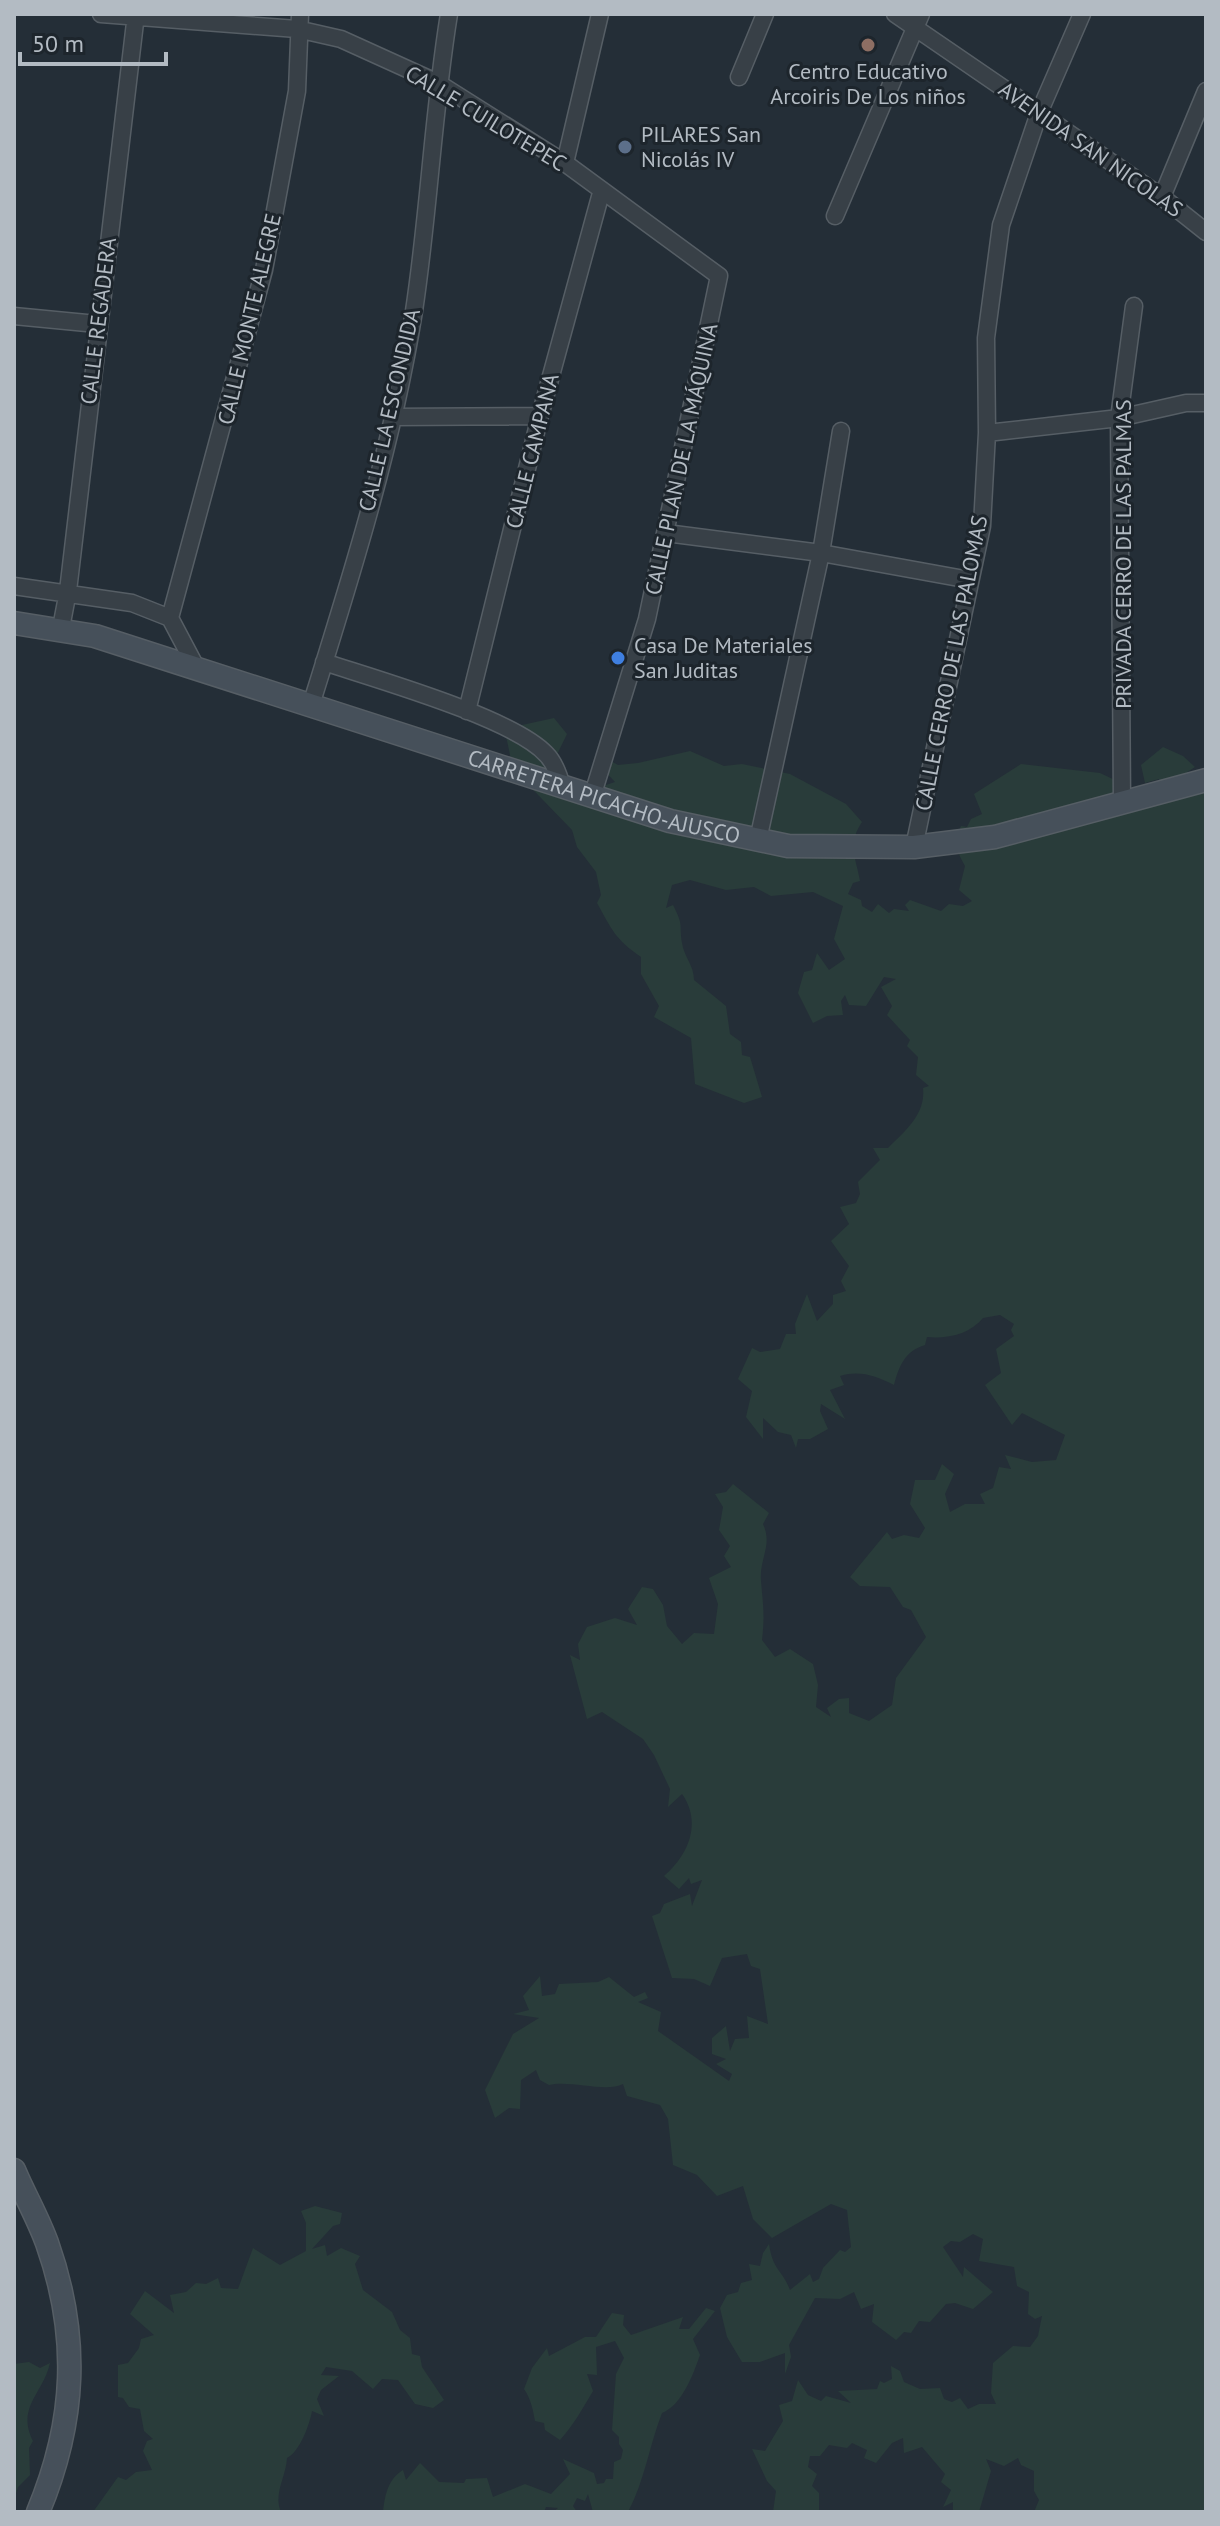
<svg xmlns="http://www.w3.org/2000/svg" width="1220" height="2526" font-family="'PT Sans',sans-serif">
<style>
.green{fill:#293c3a}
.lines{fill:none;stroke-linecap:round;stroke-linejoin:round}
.street-casing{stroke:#565e65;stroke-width:19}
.secondary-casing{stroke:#565e65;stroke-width:25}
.street{stroke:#384047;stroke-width:16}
.secondary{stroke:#46505a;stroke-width:22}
.education-dot{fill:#8d6e63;stroke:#1d252c;stroke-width:3}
.service-dot{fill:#5c6f8a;stroke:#1d252c;stroke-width:3}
.shop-dot{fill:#3f7fe0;stroke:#1d252c;stroke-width:3}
.labels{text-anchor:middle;stroke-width:6;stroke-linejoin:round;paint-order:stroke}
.poi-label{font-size:22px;fill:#b3bbc3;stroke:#1d252c;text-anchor:start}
.street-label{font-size:22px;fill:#b3bbc3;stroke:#1d252c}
</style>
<rect width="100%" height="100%" fill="#242e37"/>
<path class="green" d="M 554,718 L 567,734 L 550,769 L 591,790 L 615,782 L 602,768 L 607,759 L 618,765 L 638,763 L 690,751 L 724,766 L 742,764 L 790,774 L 846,804 L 862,822 C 847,844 856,858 860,881 L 853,883 L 848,894 L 861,900 L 862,906 L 872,912 L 878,904 L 889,913 L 894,909 L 909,911 L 905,905 L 910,900 L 941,911 L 949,904 L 963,906 L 972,901 L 959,890 L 965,866 C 956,850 953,843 961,826 L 967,827 L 971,819 L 982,814 L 974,794 L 1021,764 L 1100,773 L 1117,781 L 1131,798 L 1163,790 L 1159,779 L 1145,783 L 1141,765 L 1163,747 L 1183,756 L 1195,767 L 1178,778 L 1206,794 L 1206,2512 L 1034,2512 L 1039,2500 L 1034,2491 L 1034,2471 L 1021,2465 L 1018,2458 L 1004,2466 L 986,2459 L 991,2471 L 979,2512 L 953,2512 L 953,2502 L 943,2507 L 951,2490 L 941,2482 L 945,2474 L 922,2447 L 904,2453 L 903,2438 L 892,2443 L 876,2463 L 864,2458 L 867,2450 L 852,2443 L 847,2448 L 829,2445 L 820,2456 L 810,2456 L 808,2467 L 817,2474 L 812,2486 L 819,2493 L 819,2512 L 773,2512 L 776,2491 L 767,2481 L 752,2449 L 765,2451 L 783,2421 L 779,2405 L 792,2401 L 798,2380 L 808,2395 L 821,2401 L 826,2396 L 851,2403 L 838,2391 L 877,2389 L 880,2381 L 884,2383 L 892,2379 L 891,2366 L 900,2371 L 904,2382 L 920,2389 L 940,2388 L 944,2399 L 952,2402 L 960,2398 L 968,2409 L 979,2404 L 996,2404 L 991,2393 L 993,2363 L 1013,2346 L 1030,2347 L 1038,2336 L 1042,2316 L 1035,2319 L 1028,2314 L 1029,2292 L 1017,2286 L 1014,2267 L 979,2261 L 983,2239 L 973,2234 L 960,2242 L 951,2241 L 943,2247 L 963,2277 L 964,2267 L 993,2292 L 973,2309 L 955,2303 L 946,2304 L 930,2322 L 919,2321 L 911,2333 L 904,2332 L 896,2340 L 872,2322 L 874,2304 L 861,2309 L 854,2292 L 840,2299 L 815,2298 L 789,2345 L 791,2357 L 785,2374 L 785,2353 L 760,2362 L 742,2362 L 727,2337 L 720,2308 L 727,2295 L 738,2292 L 741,2283 L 752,2280 L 749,2264 L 760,2266 L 763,2253 L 769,2244 C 773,2271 782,2269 790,2290 L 810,2274 L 813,2282 L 819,2279 L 823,2268 L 840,2250 L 845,2252 L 851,2247 L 847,2210 L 831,2204 L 772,2238 L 753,2219 L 743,2186 L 717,2196 L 697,2175 L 673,2165 L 668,2119 L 660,2105 L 627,2096 L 623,2084 C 606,2093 571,2080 549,2085 L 540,2080 L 536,2070 L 521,2080 L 520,2109 L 509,2108 L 495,2118 L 485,2090 L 513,2034 L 539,2018 L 513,2014 L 529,2010 L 523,1996 L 540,1976 L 542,1996 L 555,1994 L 559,1984 L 598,1982 L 609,1977 L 634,1997 L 645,1992 L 648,1998 L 638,2002 L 661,2012 L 658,2031 L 729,2081 L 732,2074 L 716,2064 L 726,2059 L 712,2054 L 712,2038 L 726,2026 L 730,2051 L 735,2039 L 749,2038 L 747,2016 L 768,2024 L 760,1969 L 751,1966 L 747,1954 L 722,1958 L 710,1986 L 694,1979 L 672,1978 L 652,1916 L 660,1913 L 664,1904 L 690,1894 L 692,1906 L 702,1880 L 691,1884 L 689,1878 L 679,1889 L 664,1876 C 689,1855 702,1822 682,1794 L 668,1807 L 670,1789 L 654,1755 L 643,1739 L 602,1712 L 587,1719 L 570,1655 L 580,1660 L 578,1644 L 587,1627 L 615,1618 L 637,1625 L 628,1609 L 642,1587 L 653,1589 L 663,1605 L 667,1626 L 682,1644 L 694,1633 L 714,1634 L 718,1604 L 709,1578 L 731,1567 L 724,1556 L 730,1546 L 719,1530 L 723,1507 L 715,1494 L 726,1492 L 733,1484 L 769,1513 L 763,1524 C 773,1545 759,1559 761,1581 C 763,1605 765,1615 762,1640 L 775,1657 L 790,1649 L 813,1664 L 818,1685 L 816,1707 L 831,1717 L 827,1708 L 839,1699 L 849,1698 L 849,1713 L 869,1721 L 892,1705 L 896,1678 L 926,1637 L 911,1610 L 903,1607 L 890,1587 L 860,1586 L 850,1577 L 887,1532 L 892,1539 L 904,1535 L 919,1538 L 925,1528 L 910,1504 L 915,1480 L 935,1480 L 942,1464 L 954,1474 L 945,1494 L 950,1512 L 965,1504 L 985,1504 L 980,1494 L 993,1488 L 999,1467 L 1011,1469 L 1005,1455 L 1032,1462 L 1056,1460 L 1065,1435 L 1022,1413 L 1012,1425 L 985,1385 L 1001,1373 L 996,1349 L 1014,1336 L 1011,1330 L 1014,1324 L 1000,1315 L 983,1318 C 970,1334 948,1339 927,1337 L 925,1345 C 905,1351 899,1366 894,1385 C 876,1376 860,1370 840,1376 L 844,1385 L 830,1390 L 845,1419 L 821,1404 L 820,1411 L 828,1429 L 810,1439 L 798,1439 L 796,1448 L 791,1435 L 778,1432 L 763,1418 L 763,1439 L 746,1417 L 752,1391 L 738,1379 L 752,1348 L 760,1352 L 780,1349 L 786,1334 L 796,1334 L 795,1324 L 807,1294 L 817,1321 L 833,1304 L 833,1295 L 846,1291 L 841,1281 L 849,1266 L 831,1241 L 849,1224 L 840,1207 L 856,1203 L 860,1194 L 858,1182 L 880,1160 L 873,1148 L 888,1148 C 905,1131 926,1114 923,1088 L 929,1086 L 916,1075 L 918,1057 L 907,1046 L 910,1040 L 887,1015 L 892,1006 L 881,987 L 896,979 L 884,977 L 866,1006 L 849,1005 L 845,995 L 841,1001 L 843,1015 L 827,1016 L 813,1023 L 798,993 L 804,972 L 812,970 L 817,953 L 829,970 L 845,959 L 834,939 L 843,906 L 813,892 L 771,896 L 754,887 L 726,890 L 690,880 L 672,885 L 666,908 L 673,905 C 684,926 679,924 682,943 C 684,957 694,965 694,980 L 726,1006 L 730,1034 L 741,1042 L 742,1055 L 750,1057 L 762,1097 L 744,1103 L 695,1084 L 691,1038 L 654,1017 L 659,1006 L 641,974 L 641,957 C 615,939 612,930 597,903 L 601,895 L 596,872 L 577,847 L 572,830 L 513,769 L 506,736 L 522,725 Z
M 315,2206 L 342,2213 L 340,2224 L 333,2226 L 312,2249 L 325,2245 L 327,2256 L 341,2248 L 360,2256 L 355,2264 L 363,2290 L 392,2312 L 400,2330 L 410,2338 L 412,2354 L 420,2356 L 422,2367 L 444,2400 L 433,2408 L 415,2404 L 398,2380 L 382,2379 L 373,2389 L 352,2371 L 326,2367 L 321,2375 L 339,2376 L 321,2390 L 317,2399 L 324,2416 L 312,2411 C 310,2423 300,2452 287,2458 C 286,2477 273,2494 281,2512 L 93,2512 L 118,2477 L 126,2480 L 136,2472 L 152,2470 L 143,2451 L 147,2441 L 153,2439 L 144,2431 L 140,2409 L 129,2407 L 123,2398 L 118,2397 L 118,2365 L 128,2363 L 139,2348 L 141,2339 L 154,2335 L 130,2314 L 145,2291 L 174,2313 L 170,2295 L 186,2292 L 196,2283 L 206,2284 L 218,2278 L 221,2288 L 238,2289 L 253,2248 L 280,2265 L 306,2251 L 306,2223 L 301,2211 Z
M 706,2308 L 715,2311 L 693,2339 L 700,2355 C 693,2375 682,2405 662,2413 C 649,2446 645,2480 628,2512 L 593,2512 L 588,2494 L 585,2501 L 577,2498 L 573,2506 L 577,2512 L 553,2512 L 558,2508 L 546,2507 L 544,2512 L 383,2512 C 385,2495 388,2479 403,2470 L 406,2480 L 420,2463 L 439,2482 L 464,2483 L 466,2479 L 487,2478 L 493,2497 L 525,2484 L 551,2494 L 570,2474 L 563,2459 L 594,2473 L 597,2484 L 604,2483 L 606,2479 L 613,2479 L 614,2462 L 621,2459 L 623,2450 L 619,2444 L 619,2437 L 612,2430 L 616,2374 L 624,2358 L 615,2341 L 596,2347 L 597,2375 L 587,2374 L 593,2391 C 583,2408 573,2426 560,2440 L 545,2430 L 544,2423 L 535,2421 C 533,2410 531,2399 524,2389 L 532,2368 L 547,2348 L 549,2356 L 585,2337 L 596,2337 L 612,2313 L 624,2315 L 623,2325 L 631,2335 L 683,2317 L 679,2329 L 689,2329 Z
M 29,2362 L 40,2368 L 50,2363 C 43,2394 16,2407 33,2441 L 29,2448 L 30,2475 L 18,2487 L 14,2500 L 14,2364 Z"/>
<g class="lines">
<g class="street-casing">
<path id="street" d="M 101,14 L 297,29 L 341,39 L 438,83 L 565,163 L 719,276 L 647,619 L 592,797
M 895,14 L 1162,197 L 1206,232
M 739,77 L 765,14
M 565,163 L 600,14
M 1162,197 L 1206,91
M 835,216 L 921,14
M 14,316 L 97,324
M 392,417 L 540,416
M 987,433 L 1119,418 L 1186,403 L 1206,403
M 666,533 L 821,553 L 970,580
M 14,586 L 132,603 L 170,618 L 197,669
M 170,618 L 264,270 L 297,91 L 300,14
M 61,628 L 68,591 L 136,14
M 324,662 C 375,679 513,718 546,754 C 555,763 559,775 562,787
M 311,705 C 351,577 393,444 414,311 C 429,212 433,112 449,14
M 467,711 L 540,416 L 601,193
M 1122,802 L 1119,418 L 1134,306
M 758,840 L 821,553 L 841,431
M 914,847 L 982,526 L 987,433 L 986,338 L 1001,225 L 1039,113 L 1082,14"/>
</g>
<g class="secondary-casing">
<g id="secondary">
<path id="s1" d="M 14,623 L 95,636 L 670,821 L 788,846 L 914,847 L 995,837 L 1206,780"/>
<path d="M 14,2170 C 24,2194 38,2218 47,2243 C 80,2336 76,2421 38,2512"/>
</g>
</g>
<use href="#street" class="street"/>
<use href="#secondary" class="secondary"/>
</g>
<circle class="education-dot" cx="868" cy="45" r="8"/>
<circle class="service-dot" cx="625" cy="147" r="8"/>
<circle class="shop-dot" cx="618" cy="658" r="8"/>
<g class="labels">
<g class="poi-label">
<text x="868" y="79" text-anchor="middle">Centro Educativo<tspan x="868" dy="25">Arcoiris De Los niños</tspan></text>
<text x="641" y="142">PILARES San<tspan x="641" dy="25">Nicolás IV</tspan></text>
<text x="634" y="653">Casa De Materiales<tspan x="634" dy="25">San Juditas</tspan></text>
</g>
<g class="street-label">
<text transform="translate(486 118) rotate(31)" y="8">CALLE CUILOTEPEC</text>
<text transform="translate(1091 149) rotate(35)" y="8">AVENIDA SAN NICOLAS</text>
<text transform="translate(249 319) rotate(-77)" y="8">CALLE MONTE ALEGRE</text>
<text transform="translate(98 321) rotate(-83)" y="8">CALLE REGADERA</text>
<text transform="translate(389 410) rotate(-77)" y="8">CALLE LA ESCONDIDA</text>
<text transform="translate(532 451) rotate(-76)" y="8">CALLE CAMPANA</text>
<text transform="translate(681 459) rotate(-78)" y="8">CALLE PLAN DE LA MÁQUINA</text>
<text transform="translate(1123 554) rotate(-90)" y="8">PRIVADA CERRO DE LAS PALMAS</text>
<text transform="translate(951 663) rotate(-79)" y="8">CALLE CERRO DE LAS PALOMAS</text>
<text dy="8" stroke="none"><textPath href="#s1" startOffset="616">CARRETERA PICACHO-AJUSCO</textPath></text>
</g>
</g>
<rect width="1220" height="2526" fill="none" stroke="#b3bbc3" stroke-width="32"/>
<path d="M20 52v12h146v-12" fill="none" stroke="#b3bbc3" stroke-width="4"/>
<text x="32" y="52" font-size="24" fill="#b3bbc3" stroke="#1d252c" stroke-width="6" paint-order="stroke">50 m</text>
</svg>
